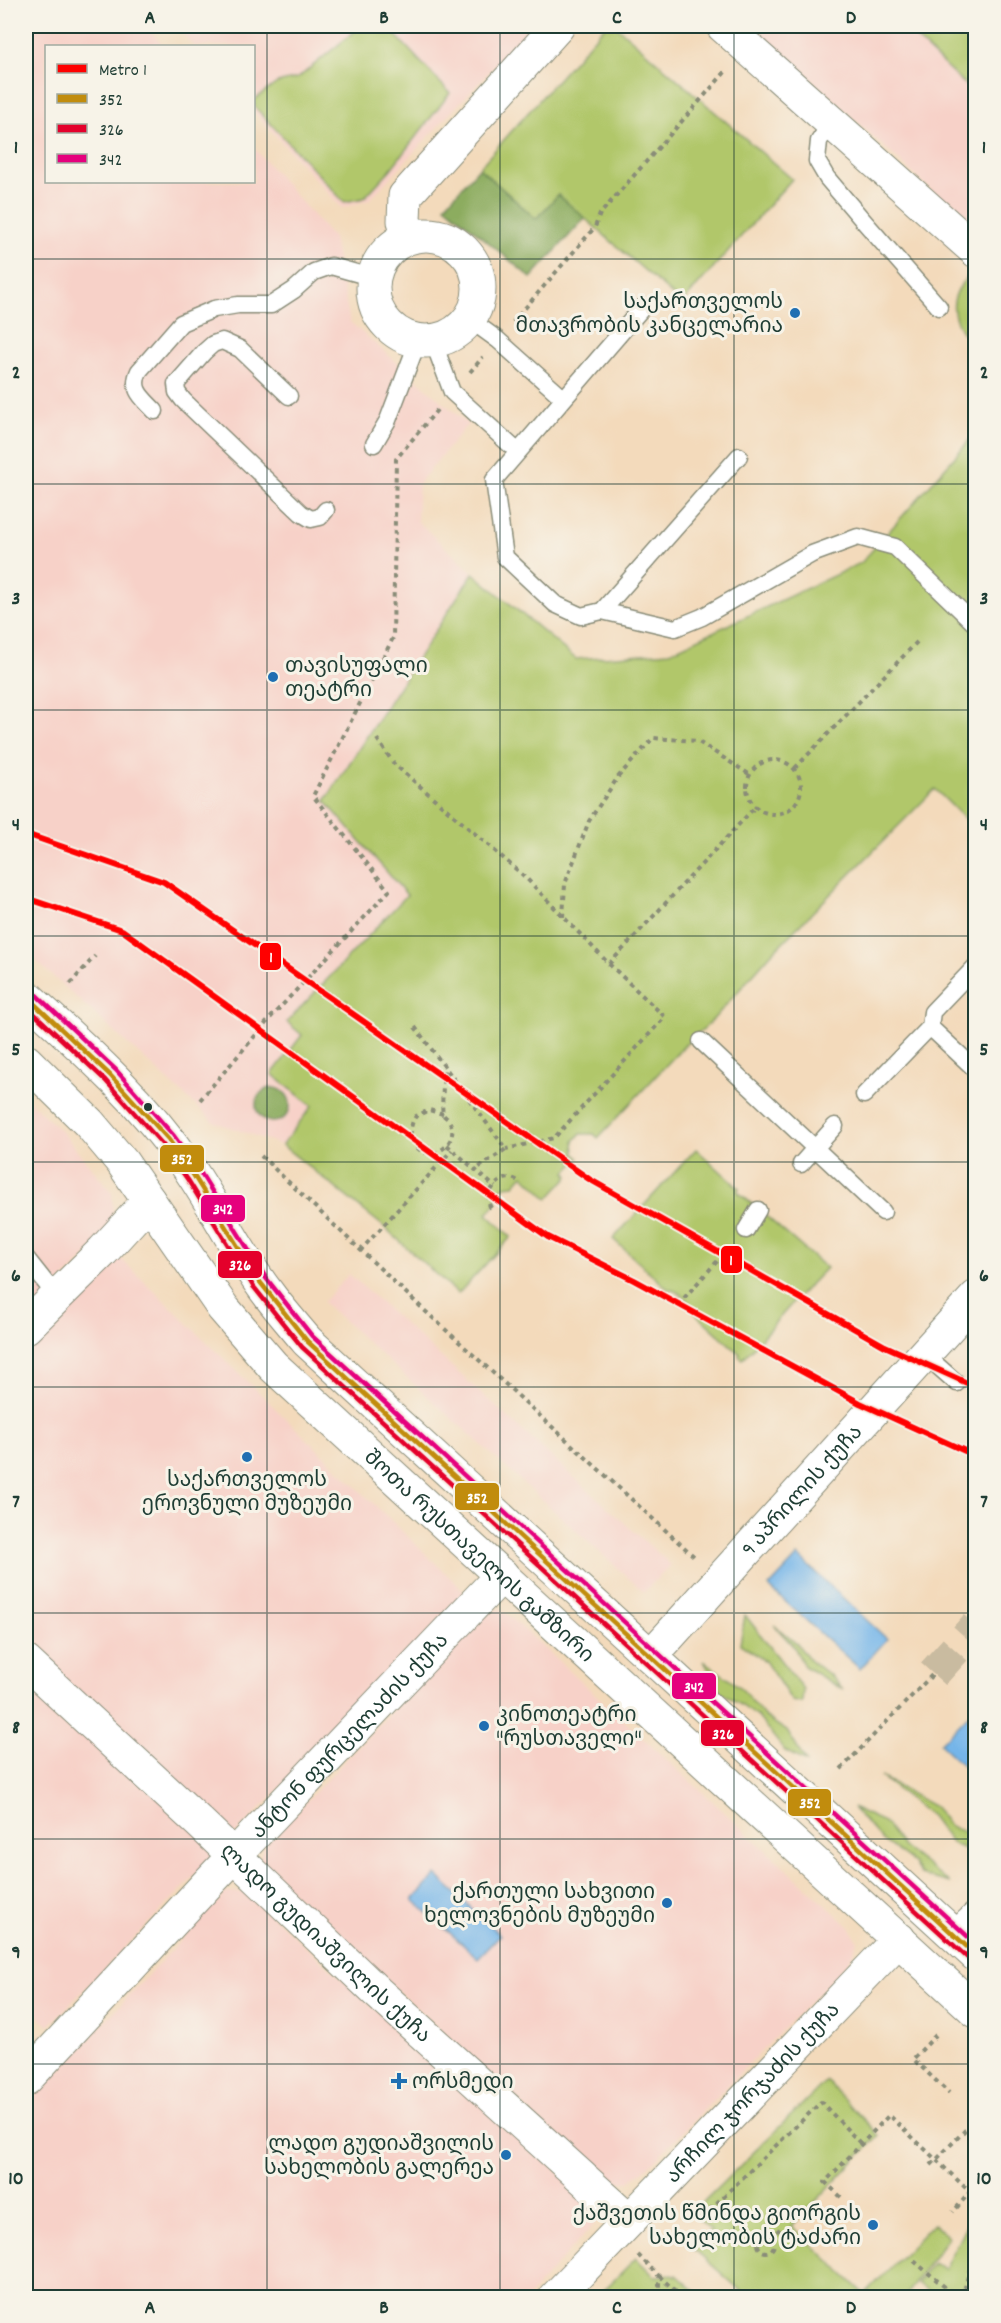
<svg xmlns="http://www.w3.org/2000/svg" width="1001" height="2323" font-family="Dekko,'Noto Sans Georgian',sans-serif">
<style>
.built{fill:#f7d1c8}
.green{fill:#b1c76b;stroke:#688250;stroke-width:1.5}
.forest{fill:#8cac5f;stroke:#56744a;stroke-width:1.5}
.water{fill:#75b5e9;stroke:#4a798e;stroke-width:1.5}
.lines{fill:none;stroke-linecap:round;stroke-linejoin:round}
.street-tunnel{stroke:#c9bba0;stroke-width:33;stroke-dasharray:33 16;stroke-linecap:butt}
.lane-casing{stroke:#898c78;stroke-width:19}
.street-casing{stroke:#898c78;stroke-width:35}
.primary-casing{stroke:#898c78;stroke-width:35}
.path{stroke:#898c78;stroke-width:4;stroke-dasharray:4.5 4.5;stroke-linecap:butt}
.lane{stroke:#fff;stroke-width:16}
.street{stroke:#fff;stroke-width:33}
.primary{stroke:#fff;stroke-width:33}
.bus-1-casing{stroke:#f7f3e8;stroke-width:9}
.bus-2-casing{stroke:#f7f3e8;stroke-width:9}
.bus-3-casing{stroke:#f7f3e8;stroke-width:9}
.bus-1{stroke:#c18c0d;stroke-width:4.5}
.bus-2{stroke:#e4002b;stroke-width:4.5}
.bus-3{stroke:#e5007d;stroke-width:4.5}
.metro-1-casing{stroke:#f7f3e8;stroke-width:10}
.metro-1{stroke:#f00;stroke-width:6}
.grid{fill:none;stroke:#1f3d34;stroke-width:1.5;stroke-opacity:0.55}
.poi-dot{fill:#1f6fb2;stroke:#f7f3e8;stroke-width:2}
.bus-dot{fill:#1f3d34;stroke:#f7f3e8;stroke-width:2}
.labels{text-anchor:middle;stroke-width:6;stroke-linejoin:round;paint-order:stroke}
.poi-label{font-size:21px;fill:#1f3d34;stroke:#f7f3e8;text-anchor:end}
.street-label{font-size:21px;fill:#1f3d34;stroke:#f7f3e8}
.line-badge{stroke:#f7f3e8;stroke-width:2}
.badge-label{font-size:16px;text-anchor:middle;font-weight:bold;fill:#fff}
.neatline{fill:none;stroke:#1f3d34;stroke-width:2}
.grid-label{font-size:20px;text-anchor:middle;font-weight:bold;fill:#1f3d34}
</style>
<rect width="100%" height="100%" fill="#f7f3e8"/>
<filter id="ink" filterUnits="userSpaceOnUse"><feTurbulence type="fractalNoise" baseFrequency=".0167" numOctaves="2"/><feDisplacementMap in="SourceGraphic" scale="12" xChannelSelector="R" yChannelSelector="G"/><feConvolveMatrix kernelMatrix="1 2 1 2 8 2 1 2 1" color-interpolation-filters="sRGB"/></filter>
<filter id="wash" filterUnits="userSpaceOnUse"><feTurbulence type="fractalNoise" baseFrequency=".008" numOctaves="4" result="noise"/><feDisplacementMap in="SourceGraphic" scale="24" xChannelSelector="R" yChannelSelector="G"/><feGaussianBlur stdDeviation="1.35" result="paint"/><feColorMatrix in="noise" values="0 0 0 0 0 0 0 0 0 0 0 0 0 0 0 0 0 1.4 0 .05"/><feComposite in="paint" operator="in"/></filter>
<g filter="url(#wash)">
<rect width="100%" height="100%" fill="#f3dabb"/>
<path class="built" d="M 26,26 L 145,26 L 164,46 L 46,46 L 46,182 L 254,182 L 254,148 L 333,238 L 350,322 L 468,424 L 419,483 L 417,521 L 473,573 L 325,800 L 407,894 L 287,1022 L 302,1035 L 312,1106 L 282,1145 L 214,1122 L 26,952 Z
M 175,26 L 532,26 L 369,200 L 342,208 L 254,112 L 254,46 L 194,46 Z
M 753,26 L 903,26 L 975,94 L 975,226 L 971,227 Z
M 26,1098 L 63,1133 L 112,1193 L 113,1228 L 26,1319 Z
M 120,1258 L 468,1595 L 49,2026 L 26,2005 L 26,1353 Z
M 349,1274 L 671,1565 L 644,1592 L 323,1302 Z
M 497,1609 L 507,1614 L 851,1928 L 858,1942 L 849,1962 L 651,2164 L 629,2182 L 605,2182 L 258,1862 L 265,1845 L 480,1618 Z
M 245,1892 L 595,2205 L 597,2221 L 528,2297 L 26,2297 L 26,2106 L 225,1893 Z"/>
<path class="green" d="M 361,26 L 387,26 L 450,93 L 390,170 L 364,198 L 344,202 L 254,106 L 254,100 L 277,83 L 298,78 Z
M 605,26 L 616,26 L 792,179 L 682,303 L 558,195 L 536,219 L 479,168 Z
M 903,26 L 975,26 L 975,94 Z
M 972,272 L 975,275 L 975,348 C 961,334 947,312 957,292 C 960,285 967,278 972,272 Z
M 975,434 L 975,829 L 935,789 L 771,954 L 710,1023 L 685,1045 L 598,1138 L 594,1134 L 580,1134 L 574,1141 L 575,1154 L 579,1158 L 566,1172 L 569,1176 L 548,1199 L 523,1175 L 514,1185 L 504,1186 L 495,1198 L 497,1203 L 487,1214 L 511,1237 L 458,1294 L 383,1226 L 282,1145 L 312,1106 L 272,1074 L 302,1035 L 287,1022 L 407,895 L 325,801 L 473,573 L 576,659 L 670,652 L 861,563 Z
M 696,1149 L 739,1188 L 737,1191 L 826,1268 L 797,1298 L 743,1359 L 739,1356 L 740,1354 L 694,1312 C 690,1301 680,1291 668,1289 L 613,1239 Z
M 745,1615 L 803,1689 L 802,1703 L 792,1701 L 765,1661 L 740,1644 Z
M 774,1625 L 798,1645 L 810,1661 L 829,1674 L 843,1690 L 804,1666 L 794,1647 Z
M 704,1661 L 742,1689 L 765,1717 L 787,1731 L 806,1762 L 785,1751 L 758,1717 L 719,1690 Z
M 881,1777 L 935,1807 L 949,1826 L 975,1836 L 975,1854 L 951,1843 L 931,1816 Z
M 853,1808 L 884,1822 L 903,1847 L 950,1883 L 921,1875 L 914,1863 L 883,1841 Z
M 826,2081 L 879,2135 L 792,2226 L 865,2294 L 934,2223 L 948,2237 L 904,2297 L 748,2297 L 694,2249 L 711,2231 L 692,2213 Z
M 975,2209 L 975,2297 L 932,2297 L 933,2294 L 917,2283 L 933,2263 L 944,2269 Z
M 636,2258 L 654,2276 L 677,2275 L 702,2297 L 597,2297 Z"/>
<path class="forest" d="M 479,168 L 536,219 L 558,195 L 585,218 L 531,278 L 445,206 Z
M256 1105a17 17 0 1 1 34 0a17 17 0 1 1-34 0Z"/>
<path class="water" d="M 798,1556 L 887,1639 L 860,1669 L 769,1587 Z
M 969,1714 L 975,1720 L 975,1777 L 940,1744 Z
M 436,1875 L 500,1935 L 478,1958 L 413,1900 Z"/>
</g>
<g filter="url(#ink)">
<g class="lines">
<path class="street-tunnel" d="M 933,1674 L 976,1626"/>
<g class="lane-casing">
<path id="lane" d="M 831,123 L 819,141 L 817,161 L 827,178 L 861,218 L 939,307
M 643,307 L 494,480 L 505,557 L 555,604 L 581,616 L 602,611 L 739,456
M 469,319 L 498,340 L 563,398
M 433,341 L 452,392 L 517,451
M 289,396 L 240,349 L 222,341 L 213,344 L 204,352 L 176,384 L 177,392 L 183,400 L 301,513 L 311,519 L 320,517 L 326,510
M 155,411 C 143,398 130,390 139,371 L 181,323 L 214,309 L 238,305 L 271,305 L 294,290 L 314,272 L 331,266 L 374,278
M 374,444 L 388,420 L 418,341
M 602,611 L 675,628 L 702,617 L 812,554 L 858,537 L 895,547 L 976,625
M 976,966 L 932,1012 L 930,1027 L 976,1070
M 701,1041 L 883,1212
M 864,1095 L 930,1027
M 801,1164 L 835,1126
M 746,1230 L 758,1210
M 26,1258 L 57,1297
M 924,1354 L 957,1383"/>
</g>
<g class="street-casing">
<g id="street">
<path d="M 723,26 L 976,251"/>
<circle cx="426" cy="288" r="53"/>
<path d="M 411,237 L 404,221 L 405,196 L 558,26"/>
<path d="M 26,1327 L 103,1251 L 149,1201"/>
<path id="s1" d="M 651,1656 L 976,1297"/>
<path id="s2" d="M 26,1662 L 200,1823 L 377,1992 L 629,2220"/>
<path d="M 957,1937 L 976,1919"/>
<path id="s3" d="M 26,2079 L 211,1880 L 502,1575"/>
<path id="s4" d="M 555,2298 L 899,1939"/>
</g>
</g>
<g class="primary-casing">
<g id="primary">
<path d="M 26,996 C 83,1048 141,1099 186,1164 C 208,1195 225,1229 246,1261 C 263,1290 285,1315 307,1341 L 976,1955"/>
<path id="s5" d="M 26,1061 L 89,1123 L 122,1162 L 223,1308 L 273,1366 L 976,2011"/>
</g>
</g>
<path class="path" d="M 513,322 L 595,227 L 600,214 L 727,70
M 470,372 L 483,357
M 377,739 L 394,764 L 524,876 L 609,964 L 665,1017 L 554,1138 L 506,1149
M747 787a27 27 0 1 1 54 0a27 27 0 1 1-54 0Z
M 795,768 L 917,642
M 563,917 L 565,884 L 589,821 L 618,777 L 653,738 L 697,741 L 749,774
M 609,964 L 755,807
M 70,984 L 95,956
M 415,1027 L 506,1149 L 475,1170
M 200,1100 L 273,1015 L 389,891 L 313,796 L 393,638 L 396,459 L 437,410
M 443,1114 L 429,1110 L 416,1116 C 402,1135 419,1163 441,1150 C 451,1144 456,1131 449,1121 C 448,1118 444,1117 443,1114 C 441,1109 444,1074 444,1066
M 447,1145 L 495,1187
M 261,1156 L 423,1309 L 697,1559
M 491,1208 C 481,1194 503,1170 518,1181
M 360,1251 L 452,1150
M 684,1298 L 731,1246
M 841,1769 L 933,1674
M 936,2035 L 913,2059 L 949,2093
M 931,2165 L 976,2119
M 841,2197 L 825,2182 L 889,2115 L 970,2192 L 953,2212
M 697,2222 L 821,2102 L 861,2144
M758 2244a8 8 0 1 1 16 0a8 8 0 1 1-16 0Z
M 770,2238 L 782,2227
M 638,2255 L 659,2276 L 659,2298
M 914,2261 L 958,2298
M 659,2276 L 683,2298
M 962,2298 L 976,2247"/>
<use href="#lane" class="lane"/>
<use href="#street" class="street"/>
<use href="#primary" class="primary"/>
<g class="bus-1-casing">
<path id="bus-1" d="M 26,996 L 110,1075 L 169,1140 L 194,1176 L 260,1282 L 307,1341 L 976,1955"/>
</g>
<g class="bus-2-casing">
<path id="bus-2" d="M 26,1006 L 105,1080 L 163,1145 L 188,1180 L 253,1286 L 302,1347 L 971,1961"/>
</g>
<g class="bus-3-casing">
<path id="bus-3" d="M 31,990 L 116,1070 L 174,1136 L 200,1172 L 266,1278 L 312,1336 L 976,1944"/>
</g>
<use href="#bus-1" class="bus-1"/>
<use href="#bus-2" class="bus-2"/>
<use href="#bus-3" class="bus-3"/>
<g class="metro-1-casing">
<path id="metro-1" d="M 26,834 L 164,882 L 589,1179 L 885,1346 L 976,1387
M 26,898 L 122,930 L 548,1237 L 634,1280 L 860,1403 L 976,1456"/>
</g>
<use href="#metro-1" class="metro-1"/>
</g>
</g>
<path class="grid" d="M 267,26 L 267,2298M 500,26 L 500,2298M 734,26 L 734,2298M 26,259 L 976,259M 26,484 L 976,484M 26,710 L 976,710M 26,936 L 976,936M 26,1162 L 976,1162M 26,1387 L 976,1387M 26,1613 L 976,1613M 26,1839 L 976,1839M 26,2064 L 976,2064"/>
<g class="poi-dot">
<circle cx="795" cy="313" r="6"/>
<circle cx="273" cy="677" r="6"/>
<circle cx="247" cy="1457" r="6"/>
<circle cx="484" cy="1726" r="6"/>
<circle cx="667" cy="1903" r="6"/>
<path d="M396 2072h6v6h6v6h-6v6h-6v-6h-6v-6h6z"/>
<circle cx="506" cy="2155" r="6"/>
<circle cx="873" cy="2225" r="6"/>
</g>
<circle class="bus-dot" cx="148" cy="1107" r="5"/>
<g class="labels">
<g class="poi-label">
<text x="783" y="308">საქართველოს<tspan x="783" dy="24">მთავრობის კანცელარია</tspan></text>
<text x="285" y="672" text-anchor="start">თავისუფალი<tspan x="285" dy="24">თეატრი</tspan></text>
<text x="247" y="1486" text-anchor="middle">საქართველოს<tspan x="247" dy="24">ეროვნული მუზეუმი</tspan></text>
<text x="496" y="1721" text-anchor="start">კინოთეატრი<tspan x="496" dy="24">"რუსთაველი"</tspan></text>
<text x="655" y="1898">ქართული სახვითი<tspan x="655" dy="24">ხელოვნების მუზეუმი</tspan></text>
<text x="412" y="2088" text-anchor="start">ორსმედი</text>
<text x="494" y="2150">ლადო გუდიაშვილის<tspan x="494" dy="24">სახელობის გალერეა</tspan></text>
<text x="861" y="2220">ქაშვეთის წმინდა გიორგის<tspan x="861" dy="24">სახელობის ტაძარი</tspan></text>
</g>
<g class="street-label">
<text dy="7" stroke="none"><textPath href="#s1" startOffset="224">9 აპრილის ქუჩა</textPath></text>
<text dy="7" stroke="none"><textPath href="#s5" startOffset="674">შოთა რუსთაველის გამზირი</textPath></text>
<text dy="7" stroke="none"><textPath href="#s3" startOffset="472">ანტონ ფურცელაძის ქუჩა</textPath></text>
<text dy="7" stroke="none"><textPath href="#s2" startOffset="411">ლადო გუდიაშვილის ქუჩა</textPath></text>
<text dy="7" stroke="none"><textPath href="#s4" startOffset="285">არჩილ ჯორჯაძის ქუჩა</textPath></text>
</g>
</g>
<g class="line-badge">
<rect x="259" y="942" width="23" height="29" rx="6" fill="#f00"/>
<rect x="159" y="1144" width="46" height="29" rx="6" fill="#c18c0d"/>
<rect x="200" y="1194" width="46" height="29" rx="6" fill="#e5007d"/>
<rect x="720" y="1245" width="23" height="29" rx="6" fill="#f00"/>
<rect x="217" y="1250" width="46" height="29" rx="6" fill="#e4002b"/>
<rect x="454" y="1482" width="46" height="29" rx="6" fill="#c18c0d"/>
<rect x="671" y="1672" width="46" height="28" rx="6" fill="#e5007d"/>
<rect x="700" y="1719" width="45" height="28" rx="6" fill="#e4002b"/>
<rect x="787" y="1788" width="45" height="29" rx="6" fill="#c18c0d"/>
</g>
<g class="badge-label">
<text x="271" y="962">1</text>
<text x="182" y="1164">352</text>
<text x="223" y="1214">342</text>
<text x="731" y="1265">1</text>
<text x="240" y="1270">326</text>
<text x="477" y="1503">352</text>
<text x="694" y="1692">342</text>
<text x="723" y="1739">326</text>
<text x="810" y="1808">352</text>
</g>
<rect width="1001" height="2323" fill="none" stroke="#f7f3e8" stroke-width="66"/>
<rect x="45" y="45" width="210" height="138" fill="#f7f3e8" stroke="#a1aaa0" stroke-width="1.5"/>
<rect x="57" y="64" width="30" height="9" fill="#ff0000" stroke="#a1aaa0" stroke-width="1.5"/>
<text x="99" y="75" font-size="18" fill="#1f3d34">Metro 1</text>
<rect x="57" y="94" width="30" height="9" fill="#c18c0d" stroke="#a1aaa0" stroke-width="1.5"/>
<text x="99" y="105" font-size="18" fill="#1f3d34">352</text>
<rect x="57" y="124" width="30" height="9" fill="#e4002b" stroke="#a1aaa0" stroke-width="1.5"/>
<text x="99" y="135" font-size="18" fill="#1f3d34">326</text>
<rect x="57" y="154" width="30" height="9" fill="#e5007d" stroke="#a1aaa0" stroke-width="1.5"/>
<text x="99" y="165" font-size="18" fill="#1f3d34">342</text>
<rect x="33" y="33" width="935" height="2257" class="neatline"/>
<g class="grid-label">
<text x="150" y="23">A</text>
<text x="384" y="23">B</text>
<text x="617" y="23">C</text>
<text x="851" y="23">D</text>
<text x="16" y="153">1</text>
<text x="984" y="153">1</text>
<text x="16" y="378">2</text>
<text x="984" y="378">2</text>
<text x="16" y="604">3</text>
<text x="984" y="604">3</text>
<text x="16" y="830">4</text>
<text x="984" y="830">4</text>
<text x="16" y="1055">5</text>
<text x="984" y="1055">5</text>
<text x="16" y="1281">6</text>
<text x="984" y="1281">6</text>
<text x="16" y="1507">7</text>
<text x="984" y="1507">7</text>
<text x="16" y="1733">8</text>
<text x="984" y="1733">8</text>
<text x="16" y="1958">9</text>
<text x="984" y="1958">9</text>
<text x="16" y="2184">10</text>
<text x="984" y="2184">10</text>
<text x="150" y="2313">A</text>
<text x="384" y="2313">B</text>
<text x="617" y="2313">C</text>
<text x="851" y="2313">D</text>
</g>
</svg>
